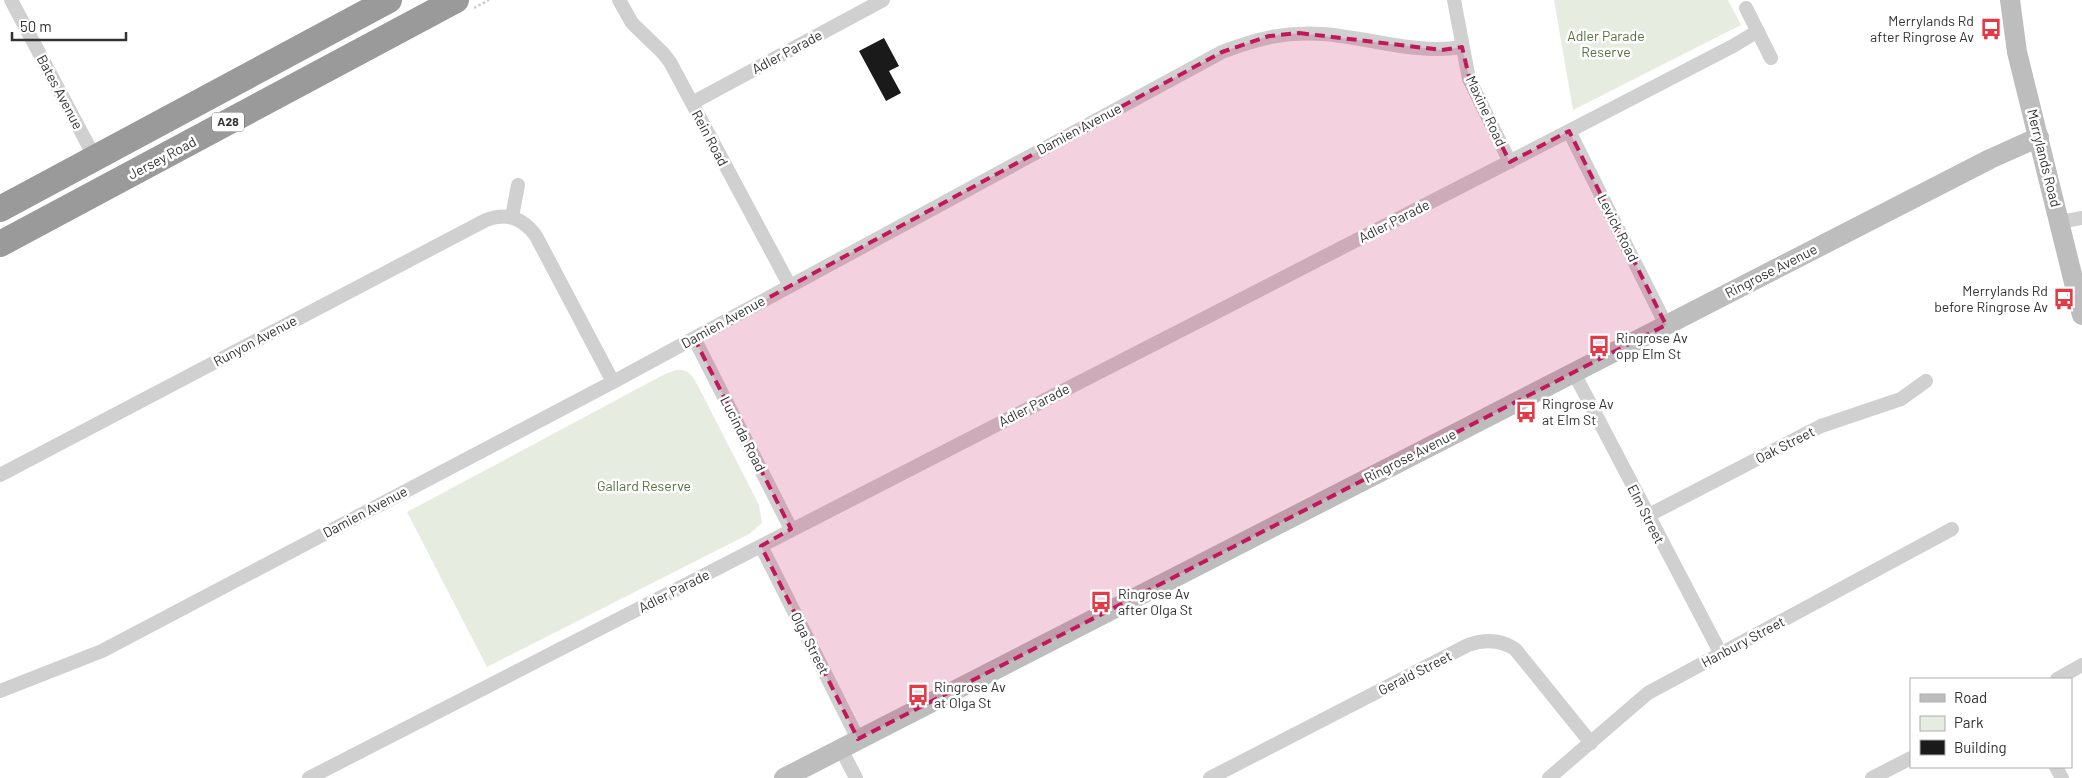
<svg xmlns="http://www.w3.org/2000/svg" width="2082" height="778" font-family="Barlow,sans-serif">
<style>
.green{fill:#e6ecdf}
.building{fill:#1a1a1a}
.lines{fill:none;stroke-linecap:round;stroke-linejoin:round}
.path{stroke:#cdcdcd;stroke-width:2.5;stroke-dasharray:2.5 2.5;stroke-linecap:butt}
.street{stroke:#d0d0d0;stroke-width:14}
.secondary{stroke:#bdbdbd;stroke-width:20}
.highway{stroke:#9a9a9a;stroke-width:26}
.marked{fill:#c2185b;fill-opacity:0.2;stroke:#c2185b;stroke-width:4;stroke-dasharray:10 6;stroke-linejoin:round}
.labels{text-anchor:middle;stroke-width:5;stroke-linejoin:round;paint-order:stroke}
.shield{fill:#fff;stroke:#707070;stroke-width:1}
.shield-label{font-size:12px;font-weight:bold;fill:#333}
.poi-label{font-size:14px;fill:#333;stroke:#fff;text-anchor:start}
.park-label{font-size:14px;fill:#56703f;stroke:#fff}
.street-label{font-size:14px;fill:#333;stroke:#fff}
</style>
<rect width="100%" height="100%" fill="#fff"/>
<path class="green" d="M 1554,0 L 1728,0 L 1741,25 L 1573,110 Z
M 676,370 C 688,369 691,374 697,384 L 759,505 L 762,523 L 749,534 L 487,667 L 407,512 L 665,374 Z"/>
<path class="building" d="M 884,38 L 899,66 L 889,71 L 901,93 L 886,101 L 859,51 Z"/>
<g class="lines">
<path class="path" d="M 474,8 L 489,0"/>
<path class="street" d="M 11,0 L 95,158
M 619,0 L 632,23 L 663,53 L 670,62 L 790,286
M 1454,0 L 1469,79 L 1510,162
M 1746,8 L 1771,58
M 692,103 L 883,0
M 1569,131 L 1666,325
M 512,217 L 518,185
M 2060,222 L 2082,218
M 694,338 L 791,529
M 1574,373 L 1721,654
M 0,475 L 486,220 C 507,212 523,218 536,236 L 613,382
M 1647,516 L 1821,426 L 1901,399 L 1926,381
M 761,546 L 858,739
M 2057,679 L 2082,665
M 0,691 L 102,651 L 613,382 L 1222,52 C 1255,39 1286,31 1322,34 C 1368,37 1416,55 1462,47
M 841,749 L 856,778
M 2056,767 L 2062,778
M 309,778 L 1569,131 L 1733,46 L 1758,31
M 1210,778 L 1468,645 C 1485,639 1500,639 1515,649 L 1591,743
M 1549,778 L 1648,693 L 1952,529
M 1872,778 L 1911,758"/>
<path class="secondary" d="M 2010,0 L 2017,52 L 2082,315
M 784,778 L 1990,159 L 2039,137"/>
<path class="highway" d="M 0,209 L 389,0
M 0,244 L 456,0"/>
</g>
<path class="marked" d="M 1299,33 L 1442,50 L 1462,47 L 1471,85 L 1510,162 L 1569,131 L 1666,325 L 858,739 L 761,546 L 791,529 L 694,338 L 1222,52 L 1269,36 Z"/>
<defs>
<g id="bus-bare" transform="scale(1.725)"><path d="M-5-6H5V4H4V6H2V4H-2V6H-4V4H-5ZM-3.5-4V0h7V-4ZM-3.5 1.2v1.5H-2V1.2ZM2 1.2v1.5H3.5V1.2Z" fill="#e63946" stroke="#fff" stroke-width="2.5" paint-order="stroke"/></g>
</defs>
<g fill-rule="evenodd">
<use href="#bus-bare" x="1991" y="29"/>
<use href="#bus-bare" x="2064" y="299"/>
<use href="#bus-bare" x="1599" y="346"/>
<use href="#bus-bare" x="1526" y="412"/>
<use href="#bus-bare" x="1101" y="602"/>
<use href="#bus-bare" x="918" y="695"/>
</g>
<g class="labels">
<rect class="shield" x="212" y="112.5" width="32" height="19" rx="4"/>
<g class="shield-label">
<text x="228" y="126">A28</text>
</g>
<g class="poi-label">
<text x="1974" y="26" text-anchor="end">Merrylands Rd<tspan x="1974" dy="16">after Ringrose Av</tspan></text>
<text x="2048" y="296" text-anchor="end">Merrylands Rd<tspan x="2048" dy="16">before Ringrose Av</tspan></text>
<text x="1616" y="343">Ringrose Av<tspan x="1616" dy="16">opp Elm St</tspan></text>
<text x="1542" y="409">Ringrose Av<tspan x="1542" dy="16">at Elm St</tspan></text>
<text x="1118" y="599">Ringrose Av<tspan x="1118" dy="16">after Olga St</tspan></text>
<text x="934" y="692">Ringrose Av<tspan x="934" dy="16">at Olga St</tspan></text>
</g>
<g class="park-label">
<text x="1606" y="41">Adler Parade<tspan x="1606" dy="16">Reserve</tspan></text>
<text x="644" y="491">Gallard Reserve</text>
</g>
<g class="street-label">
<text transform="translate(787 52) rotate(-28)" y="5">Adler Parade</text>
<text transform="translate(60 92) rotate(62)" y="5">Bates Avenue</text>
<text transform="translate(1486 111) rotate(65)" y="5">Maxine Road</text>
<text transform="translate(1079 129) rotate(-28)" y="5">Damien Avenue</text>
<text transform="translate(710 138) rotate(62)" y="5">Rein Road</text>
<text transform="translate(162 158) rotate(-28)" y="5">Jersey Road</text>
<text transform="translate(2044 158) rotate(76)" y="5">Merrylands Road</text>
<text transform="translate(1394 221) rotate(-27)" y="5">Adler Parade</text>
<text transform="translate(1618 228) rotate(63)" y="5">Levick Road</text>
<text transform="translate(1771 271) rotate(-27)" y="5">Ringrose Avenue</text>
<text transform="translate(723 322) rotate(-29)" y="5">Damien Avenue</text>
<text transform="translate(255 341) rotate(-28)" y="5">Runyon Avenue</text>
<text transform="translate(1034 405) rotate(-27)" y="5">Adler Parade</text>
<text transform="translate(743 434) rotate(63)" y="5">Lucinda Road</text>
<text transform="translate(1785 445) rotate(-27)" y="5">Oak Street</text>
<text transform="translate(1410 456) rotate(-27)" y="5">Ringrose Avenue</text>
<text transform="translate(365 512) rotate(-28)" y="5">Damien Avenue</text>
<text transform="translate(1646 514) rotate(63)" y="5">Elm Street</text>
<text transform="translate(674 591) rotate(-27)" y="5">Adler Parade</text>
<text transform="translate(1743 642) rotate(-28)" y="5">Hanbury Street</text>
<text transform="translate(810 643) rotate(63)" y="5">Olga Street</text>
<text transform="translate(1415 673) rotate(-27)" y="5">Gerald Street</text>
</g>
</g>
<rect x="1910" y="678" width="162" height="90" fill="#ffffff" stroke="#adadad"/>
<rect x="1920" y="694" width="25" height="8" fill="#bdbdbd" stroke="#adadad"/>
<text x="1954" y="703" font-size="15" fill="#333333">Road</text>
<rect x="1920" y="716" width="25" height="15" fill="#e6ecdf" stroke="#adadad"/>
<text x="1954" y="728" font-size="15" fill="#333333">Park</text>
<rect x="1920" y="740" width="25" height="15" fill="#1a1a1a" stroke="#adadad"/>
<text x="1954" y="753" font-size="15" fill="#333333">Building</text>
<path d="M12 32v8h114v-8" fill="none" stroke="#333333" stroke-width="2.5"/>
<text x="20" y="32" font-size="15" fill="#333333" stroke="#ffffff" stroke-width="4" paint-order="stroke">50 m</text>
</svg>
